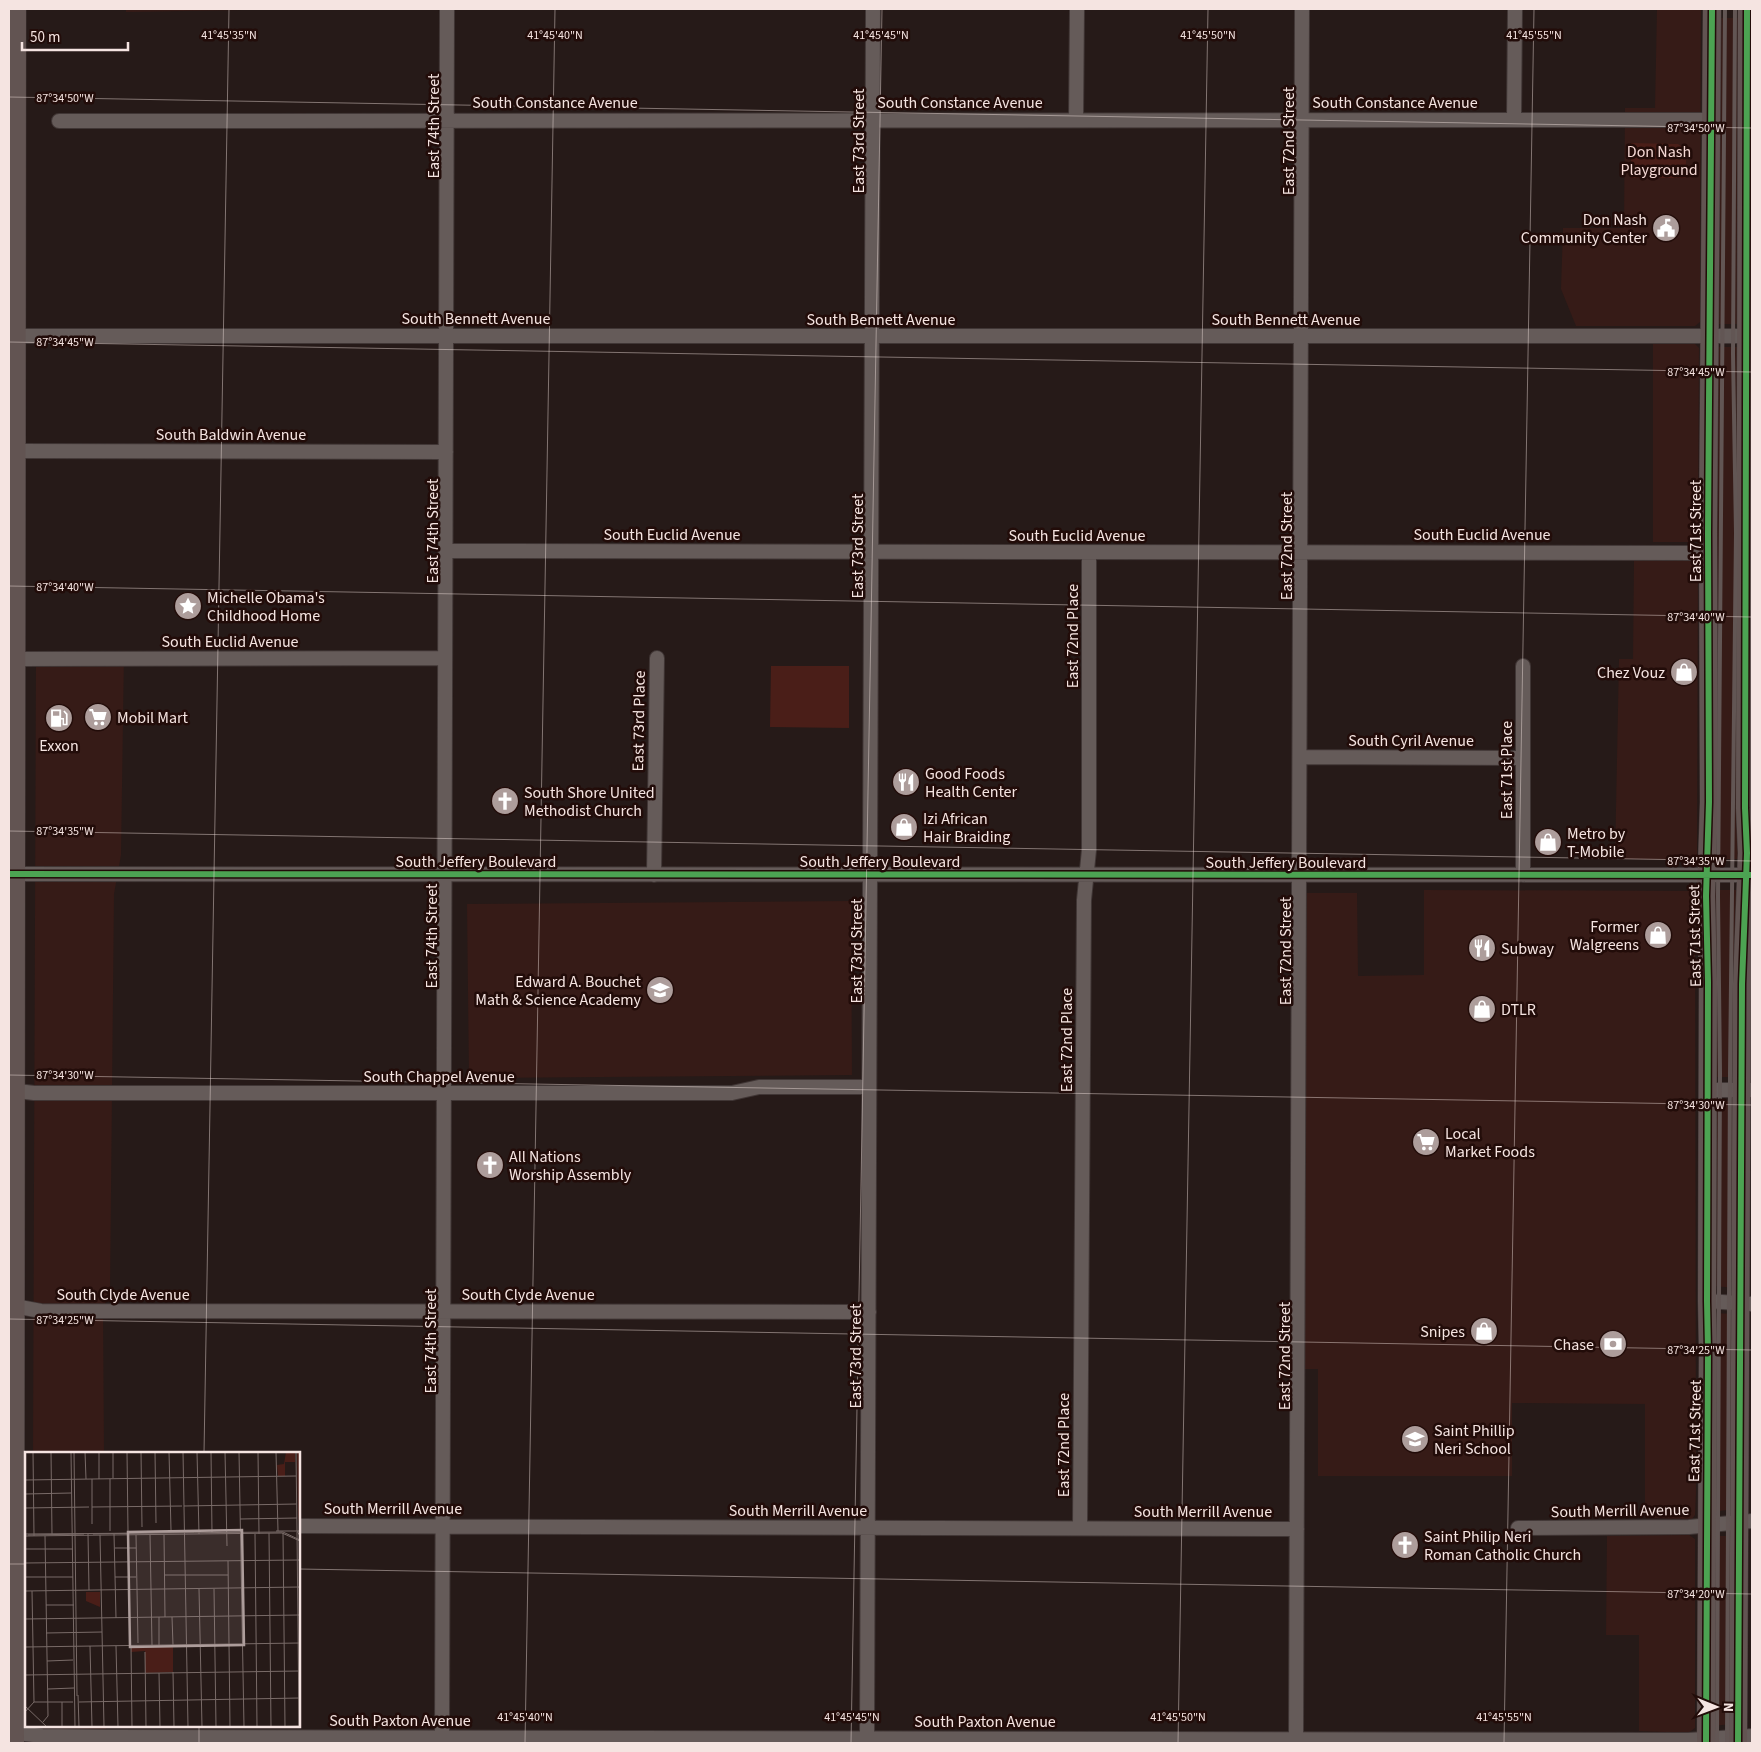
<svg xmlns="http://www.w3.org/2000/svg" width="1761" height="1752" font-family="'Source Sans 3',sans-serif">
<style>
.built{fill:#361b17}
.green{fill:#4a1e18}
.lines{fill:none;stroke-linecap:round;stroke-linejoin:round}
.minor-casing{stroke:#403635;stroke-width:16}
.major-casing{stroke:#403635;stroke-width:19}
.minor{stroke:#655b59;stroke-width:14}
.major{stroke:#625452;stroke-width:18}
.rail{stroke:#625654;stroke-width:4}
.cycleway-casing{stroke:#220c09;stroke-width:9}
.cycleway{stroke:#4ca352;stroke-width:6}
.ticks{fill:none;stroke:#f5e4e1;stroke-width:1;stroke-opacity:0.45}
.labels{text-anchor:middle;stroke-width:5;stroke-linejoin:round;paint-order:stroke}
.street-label{font-size:16px;fill:#f5e4e1;stroke:#220c09}
.park-label{font-size:16px;fill:#f5d9d5;stroke:#220c09}
.poi-label{font-size:16px;fill:#f5e4e1;stroke:#220c09;text-anchor:start}
.inset-road{fill:none;stroke:#796b68;stroke-width:1}
.view{fill:#ad9d9b;fill-opacity:0.15;stroke:#ad9d9b;stroke-width:2.5}
.inset-edge{fill:none;stroke:#f5e4e1;stroke-width:2.5}
.ticks-label{font-size:12px;text-anchor:middle;fill:#f5e4e1;stroke:#220c09;stroke-width:5;stroke-linejoin:round;paint-order:stroke}
</style>
<rect width="100%" height="100%" fill="#261a18"/>
<path class="built" d="M 126,9 L 301,9 L 126,12 Z
M 1657,9 L 1701,9 L 1700,322 L 1695,326 L 1576,326 L 1561,289 L 1563,228 L 1624,228 L 1625,108 L 1655,108 Z
M 1718,18 L 1742,18 L 1743,324 L 1715,324 L 1719,243 Z
M 1653,343 L 1695,344 L 1699,348 L 1698,539 L 1695,542 L 1653,542 Z
M 1715,347 L 1742,347 L 1742,859 L 1711,859 Z
M 1634,560 L 1694,560 L 1698,564 L 1697,857 L 1693,860 L 1615,859 L 1619,659 L 1633,659 Z
M 36,652 L 124,653 L 121,855 L 114,894 L 110,1292 L 103,1308 L 104,1453 L 33,1453 Z
M 1424,890 L 1695,891 L 1696,1491 L 1695,1515 L 1692,1519 L 1645,1518 L 1645,1404 L 1512,1403 L 1512,1476 L 1318,1476 L 1318,1369 L 1302,1369 L 1304,893 L 1357,893 L 1358,976 L 1424,975 Z
M 1711,890 L 1741,890 L 1736,1077 L 1713,1077 Z
M 851,901 L 852,1075 L 469,1078 L 467,904 Z
M 1713,1101 L 1736,1101 L 1736,1288 L 1713,1286 Z
M 1712,1313 L 1735,1314 L 1735,1509 L 1711,1512 Z
M 1689,1535 L 1695,1539 L 1695,1728 L 1688,1733 L 1639,1731 L 1639,1635 L 1606,1635 L 1607,1536 Z
M 1711,1536 L 1735,1536 L 1734,1724 L 1711,1726 Z
M 32,1726 L 106,1726 L 106,1743 L 32,1743 Z"/>
<path class="green" d="M 1631,143 L 1678,144 L 1686,150 L 1686,178 L 1631,178 Z
M 771,666 L 849,666 L 849,728 L 770,727 Z"/>
<g class="lines">
<g class="minor-casing">
<path id="minor" d="M 1514,119 L 1515,9
M 1076,120 L 1077,9
M 59,121 L 1712,120
M 16,336 L 1746,336
M 16,451 L 446,452
M 446,551 L 1709,553
M 15,659 L 445,658
M 1300,757 L 1523,758
M 9,874 L 1752,875
M 654,875 L 657,658
M 1523,875 L 1523,666
M 9,1090 L 34,1093 L 732,1093 L 759,1087 L 869,1087
M 1708,1090 L 1752,1090
M 1707,1301 L 1752,1304
M 9,1305 L 41,1311 L 869,1312
M 299,1526 L 1297,1529
M 1080,1528 L 1084,900 L 1089,850 L 1089,553
M 1518,1528 L 1689,1527 L 1752,1521
M 9,1732 L 42,1736 L 107,1737 L 1688,1740 L 1752,1736
M 442,1743 L 447,9
M 867,1743 L 873,9
M 1296,1743 L 1302,9"/>
</g>
<g class="major-casing">
<path id="major" d="M 15,1743 L 17,9
M 1706,1743 L 1708,1350 L 1707,1301 L 1708,982 L 1706,896 L 1709,802 L 1708,533 L 1712,9
M 1738,1743 L 1742,984 L 1747,853 L 1745,808 C 1747,542 1745,275 1747,9"/>
</g>
<use href="#minor" class="minor"/>
<use href="#major" class="major"/>
<path class="rail" d="M 1717,1743 L 1720,1073 L 1718,896 L 1725,9
M 1727,1743 L 1730,1073 L 1736,533 L 1733,354 L 1735,9"/>
<g class="cycleway-casing">
<path id="cycleway" d="M 9,874 L 1752,875
M 1706,1743 L 1708,1350 L 1707,1301 L 1708,982 L 1706,896 L 1709,802 L 1708,533 L 1712,9
M 1738,1743 L 1742,984 L 1747,853 L 1745,808 C 1747,542 1745,275 1747,9"/>
</g>
<use href="#cycleway" class="cycleway"/>
</g>
<path class="ticks" d="M 9,97 L 1752,128M 9,342 L 1752,372M 9,586 L 1752,617M 9,831 L 1752,861M 9,1075 L 1752,1105M 9,1319 L 1752,1350M 204,1453 L 229,9M 9,1564 L 26,1564M 299,1569 L 1752,1594M 199,1743 L 199,1726M 525,1743 L 555,9M 851,1743 L 882,9M 1178,1743 L 1208,9M 1504,1743 L 1534,9"/>
<defs>
<g id="civic-disc" transform="scale(1.4375)"><circle r="9.5" fill="#ad9d9b" stroke="#220c09"/><path d="M-.6-6.5H3V-4.5H.6V-3L4-1V1h2V6H-6V1h2V-1L-.6-3ZM-1.2 2.5V6h2.4V2.5Z" fill="#fff"/></g>
<g id="sight-disc" transform="scale(1.4375)"><circle r="9.5" fill="#ad9d9b" stroke="#220c09"/><path d="M0-6L1.8-2.2L6-1.7L2.9 1.2L3.7 5.4L0 3.3L-3.7 5.4L-2.9 1.2L-6-1.7L-1.8-2.2Z" fill="#fff"/></g>
<g id="shop-disc" transform="scale(1.4375)"><circle r="9.5" fill="#ad9d9b" stroke="#220c09"/><path d="M-5-2.5h2.3a2.7 3.5 0 0 1 5.4 0H5L5.5 6h-11ZM-1.5-2.5h3a1.5 2.3 0 0 0-3 0Z" fill="#fff"/></g>
<g id="supermarket-disc" transform="scale(1.4375)"><circle r="9.5" fill="#ad9d9b" stroke="#220c09"/><path d="M-6-5.5h2.5l.6 2H6L4.5 2H-2.5L-4.4-4H-6ZM-1.5 3.2a1.3 1.3 0 1 0 .1 0ZM3 3.2a1.3 1.3 0 1 0 .1 0Z" fill="#fff"/></g>
<g id="fuel-disc" transform="scale(1.4375)"><circle r="9.5" fill="#ad9d9b" stroke="#220c09"/><path d="M-5.5-6h7V0h2V4h1.3V-2.5L3-4.5l.8-.8L6-3V5H2.5V1h-1V6h-7ZM-4.2-4.7v3.2H.2V-4.7Z" fill="#fff"/></g>
<g id="restaurant-disc" transform="scale(1.4375)"><circle r="9.5" fill="#ad9d9b" stroke="#220c09"/><path d="M-5-6h1v4h1v-4h1v4h1v-4h1v5L-1.5 .5V6h-2V.5L-5-1ZM5-6V6H3V1.5H1.5Q1.5-4 5-6Z" fill="#fff"/></g>
<g id="church-disc" transform="scale(1.4375)"><circle r="9.5" fill="#ad9d9b" stroke="#220c09"/><path d="M-1.2-6h2.4v3.5h3.3v2.4h-3.3V6h-2.4V-.1h-3.3v-2.4h3.3Z" fill="#fff"/></g>
<g id="school-disc" transform="scale(1.4375)"><circle r="9.5" fill="#ad9d9b" stroke="#220c09"/><path d="M0-5L7-2L0 1L-7-2ZM-4 1L0 2.5L4 1V4Q0 6-4 4Z" fill="#fff"/></g>
<g id="bank-disc" transform="scale(1.4375)"><circle r="9.5" fill="#ad9d9b" stroke="#220c09"/><path d="M-6-4H6V4H-6ZM0-2.3a2.3 2.3 0 1 0 0 4.6a2.3 2.3 0 1 0 0-4.6Z" fill="#fff"/></g>
</defs>
<g fill-rule="evenodd">
<use href="#civic-disc" x="1666" y="228"/>
<use href="#sight-disc" x="188" y="606"/>
<use href="#shop-disc" x="1684" y="672"/>
<use href="#supermarket-disc" x="98" y="717"/>
<use href="#fuel-disc" x="59" y="718"/>
<use href="#restaurant-disc" x="906" y="782"/>
<use href="#church-disc" x="505" y="801"/>
<use href="#shop-disc" x="904" y="827"/>
<use href="#shop-disc" x="1548" y="842"/>
<use href="#shop-disc" x="1658" y="935"/>
<use href="#restaurant-disc" x="1482" y="948"/>
<use href="#school-disc" x="660" y="990"/>
<use href="#shop-disc" x="1482" y="1009"/>
<use href="#supermarket-disc" x="1426" y="1142"/>
<use href="#church-disc" x="490" y="1165"/>
<use href="#shop-disc" x="1484" y="1331"/>
<use href="#bank-disc" x="1613" y="1344"/>
<use href="#school-disc" x="1415" y="1439"/>
<use href="#church-disc" x="1405" y="1545"/>
</g>
<g class="labels">
<g class="street-label">
<text x="555" y="108">South Constance Avenue</text>
<text x="960" y="108">South Constance Avenue</text>
<text x="1395" y="108">South Constance Avenue</text>
<text transform="translate(433 126) rotate(-90)" y="6">East 74th Street</text>
<text transform="translate(858 141) rotate(-90)" y="6">East 73rd Street</text>
<text transform="translate(1288 141) rotate(-90)" y="6">East 72nd Street</text>
<text x="476" y="324">South Bennett Avenue</text>
<text x="881" y="325">South Bennett Avenue</text>
<text x="1286" y="325">South Bennett Avenue</text>
<text x="231" y="440">South Baldwin Avenue</text>
<text transform="translate(432 531) rotate(-90)" y="6">East 74th Street</text>
<text transform="translate(1695 531) rotate(-90)" y="6">East 71st Street</text>
<text x="672" y="540">South Euclid Avenue</text>
<text x="1482" y="540">South Euclid Avenue</text>
<text x="1077" y="541">South Euclid Avenue</text>
<text transform="translate(857 546) rotate(-90)" y="6">East 73rd Street</text>
<text transform="translate(1286 546) rotate(-90)" y="6">East 72nd Street</text>
<text transform="translate(1072 636) rotate(-90)" y="6">East 72nd Place</text>
<text x="230" y="647">South Euclid Avenue</text>
<text transform="translate(638 721) rotate(-89)" y="6">East 73rd Place</text>
<text x="1411" y="746">South Cyril Avenue</text>
<text transform="translate(1506 770) rotate(-90)" y="6">East 71st Place</text>
<text x="476" y="867">South Jeffery Boulevard</text>
<text x="880" y="867">South Jeffery Boulevard</text>
<text x="1286" y="868">South Jeffery Boulevard</text>
<text transform="translate(431 936) rotate(-90)" y="6">East 74th Street</text>
<text transform="translate(1694 936) rotate(-91)" y="6">East 71st Street</text>
<text transform="translate(856 951) rotate(-90)" y="6">East 73rd Street</text>
<text transform="translate(1285 951) rotate(-90)" y="6">East 72nd Street</text>
<text transform="translate(1066 1040) rotate(-90)" y="6">East 72nd Place</text>
<text x="439" y="1082">South Chappel Avenue</text>
<text x="123" y="1300">South Clyde Avenue</text>
<text x="528" y="1300">South Clyde Avenue</text>
<text transform="translate(430 1341) rotate(-90)" y="6">East 74th Street</text>
<text transform="translate(855 1356) rotate(-90)" y="6">East 73rd Street</text>
<text transform="translate(1284 1356) rotate(-90)" y="6">East 72nd Street</text>
<text transform="translate(1694 1431) rotate(-89)" y="6">East 71st Street</text>
<text transform="translate(1063 1445) rotate(-90)" y="6">East 72nd Place</text>
<text x="393" y="1514">South Merrill Avenue</text>
<text x="798" y="1516">South Merrill Avenue</text>
<text transform="translate(1620 1510) rotate(-1)" y="6">South Merrill Avenue</text>
<text x="1203" y="1517">South Merrill Avenue</text>
<text x="400" y="1726">South Paxton Avenue</text>
<text x="985" y="1727">South Paxton Avenue</text>
</g>
<g class="park-label">
<text x="1659" y="157">Don Nash<tspan x="1659" dy="18">Playground</tspan></text>
</g>
<g class="poi-label">
<text x="1647" y="225" text-anchor="end">Don Nash<tspan x="1647" dy="18">Community Center</tspan></text>
<text x="207" y="603">Michelle Obama's<tspan x="207" dy="18">Childhood Home</tspan></text>
<text x="1665" y="678" text-anchor="end">Chez Vouz</text>
<text x="117" y="723">Mobil Mart</text>
<text x="59" y="751" text-anchor="middle">Exxon</text>
<text x="925" y="779">Good Foods<tspan x="925" dy="18">Health Center</tspan></text>
<text x="524" y="798">South Shore United<tspan x="524" dy="18">Methodist Church</tspan></text>
<text x="923" y="824">Izi African<tspan x="923" dy="18">Hair Braiding</tspan></text>
<text x="1567" y="839">Metro by<tspan x="1567" dy="18">T-Mobile</tspan></text>
<text x="1639" y="932" text-anchor="end">Former<tspan x="1639" dy="18">Walgreens</tspan></text>
<text x="1501" y="954">Subway</text>
<text x="641" y="987" text-anchor="end">Edward A. Bouchet<tspan x="641" dy="18">Math &amp; Science Academy</tspan></text>
<text x="1501" y="1015">DTLR</text>
<text x="1445" y="1139">Local<tspan x="1445" dy="18">Market Foods</tspan></text>
<text x="509" y="1162">All Nations<tspan x="509" dy="18">Worship Assembly</tspan></text>
<text x="1465" y="1337" text-anchor="end">Snipes</text>
<text x="1594" y="1350" text-anchor="end">Chase</text>
<text x="1434" y="1436">Saint Phillip<tspan x="1434" dy="18">Neri School</tspan></text>
<text x="1424" y="1542">Saint Philip Neri<tspan x="1424" dy="18">Roman Catholic Church</tspan></text>
</g>
</g>
<g transform="translate(25 1452)">
<rect width="275" height="275" fill="#261a18"/>
<path d="M 261,0 L 270,0 L 270,10 L 260,10 L 260,24 L 253,24 L 252,13 L 259,12 ZM 272,0 L 275,0 L 275,77 L 273,63 ZM 61,140 L 75,140 L 75,155 L 61,149 ZM 148,193 L 148,220 L 120,221 L 120,199 L 106,200 L 106,194 Z" fill="#4a1e18"/>
<path class="inset-road" d="M 8,0 L 9,84M 26,0 L 27,82M 46,0 L 50,275M 49,0 L 52,244M 60,0 L 61,27M 74,0 L 74,27M 88,0 L 88,26M 102,0 L 103,79M 116,0 L 117,75M 130,0 L 131,71M 144,0 L 146,78M 158,0 L 163,275M 172,0 L 174,82M 186,0 L 187,81M 200,0 L 202,94M 214,0 L 219,275M 233,0 L 234,82M 251,0 L 253,79M 271,0 L 272,79 L 275,84M 67,27 L 67,72M 85,27 L 85,79M 0,28 L 271,24M 0,42 L 46,41M 159,54 L 272,52M 67,55 L 157,54M 0,56 L 64,55M 215,67 L 272,66M 251,79 L 275,79M 272,80 L 274,275M 244,81 L 246,275M 258,81 L 260,275M 0,82 L 258,80 L 275,88M 63,82 L 64,138M 68,82 L 169,80M 89,82 L 91,166M 125,82 L 127,193M 230,82 L 232,275M 3,83 L 59,82M 75,83 L 79,275M 111,83 L 113,191M 139,83 L 140,165M 0,84 L 257,81 L 275,89M 90,96 L 111,96M 0,97 L 48,97M 203,109 L 205,275M 0,111 L 275,108M 139,123 L 203,123M 0,125 L 48,125M 90,125 L 111,125M 174,137 L 177,275M 189,137 L 191,275M 0,139 L 275,135M 21,153 L 49,153M 134,165 L 134,193M 147,165 L 148,193M 0,167 L 275,163M 21,181 L 77,180M 65,194 L 67,275M 91,194 L 93,275M 106,194 L 107,275M 0,195 L 275,191M 120,200 L 121,275M 22,209 L 48,208M 148,220 L 149,275M 134,221 L 135,275M 0,223 L 275,219M 23,237 L 49,236M 53,243 L 54,275M 9,250 L 48,250M 37,250 L 37,275M 54,250 L 275,246M 0,254 L 22,275M 0,260 L 9,250 L 7,139M 18,270 L 23,264 L 20,84M 242,275 L 275,274"/>
<path class="view" d="M 217,78 L 219,193 L 105,195 L 103,80 Z"/>
<rect width="275" height="275" class="inset-edge"/>
</g>
<g class="ticks-label">
<text x="229" y="39">41°45'35"N</text>
<text x="555" y="39">41°45'40"N</text>
<text x="881" y="39">41°45'45"N</text>
<text x="1208" y="39">41°45'50"N</text>
<text x="1534" y="39">41°45'55"N</text>
<text x="65" y="102">87°34'50"W</text>
<text x="1696" y="132">87°34'50"W</text>
<text x="65" y="346">87°34'45"W</text>
<text x="1696" y="376">87°34'45"W</text>
<text x="65" y="591">87°34'40"W</text>
<text x="1696" y="621">87°34'40"W</text>
<text x="65" y="835">87°34'35"W</text>
<text x="1696" y="865">87°34'35"W</text>
<text x="65" y="1079">87°34'30"W</text>
<text x="1696" y="1109">87°34'30"W</text>
<text x="65" y="1324">87°34'25"W</text>
<text x="1696" y="1354">87°34'25"W</text>
<text x="1696" y="1598">87°34'20"W</text>
<text x="525" y="1721">41°45'40"N</text>
<text x="852" y="1721">41°45'45"N</text>
<text x="1178" y="1721">41°45'50"N</text>
<text x="1504" y="1721">41°45'55"N</text>
</g>
<rect width="1761" height="1752" fill="none" stroke="#f5e4e1" stroke-width="20"/>
<g transform="translate(1716 1707) rotate(91)" stroke="#220c09" stroke-width="4" paint-order="stroke">
<path d="M0-4L9 19L0 12L-9 19Z" fill="#f5e4e1"/>
<text y="-8" font-size="14" font-weight="bold" text-anchor="middle" fill="#f5e4e1">N</text>
</g>
<path d="M22 42v8h106v-8" fill="none" stroke="#f5e4e1" stroke-width="2.5"/>
<text x="30" y="42" font-size="15" fill="#f5e4e1" stroke="#220c09" stroke-width="4" paint-order="stroke">50 m</text>
</svg>
